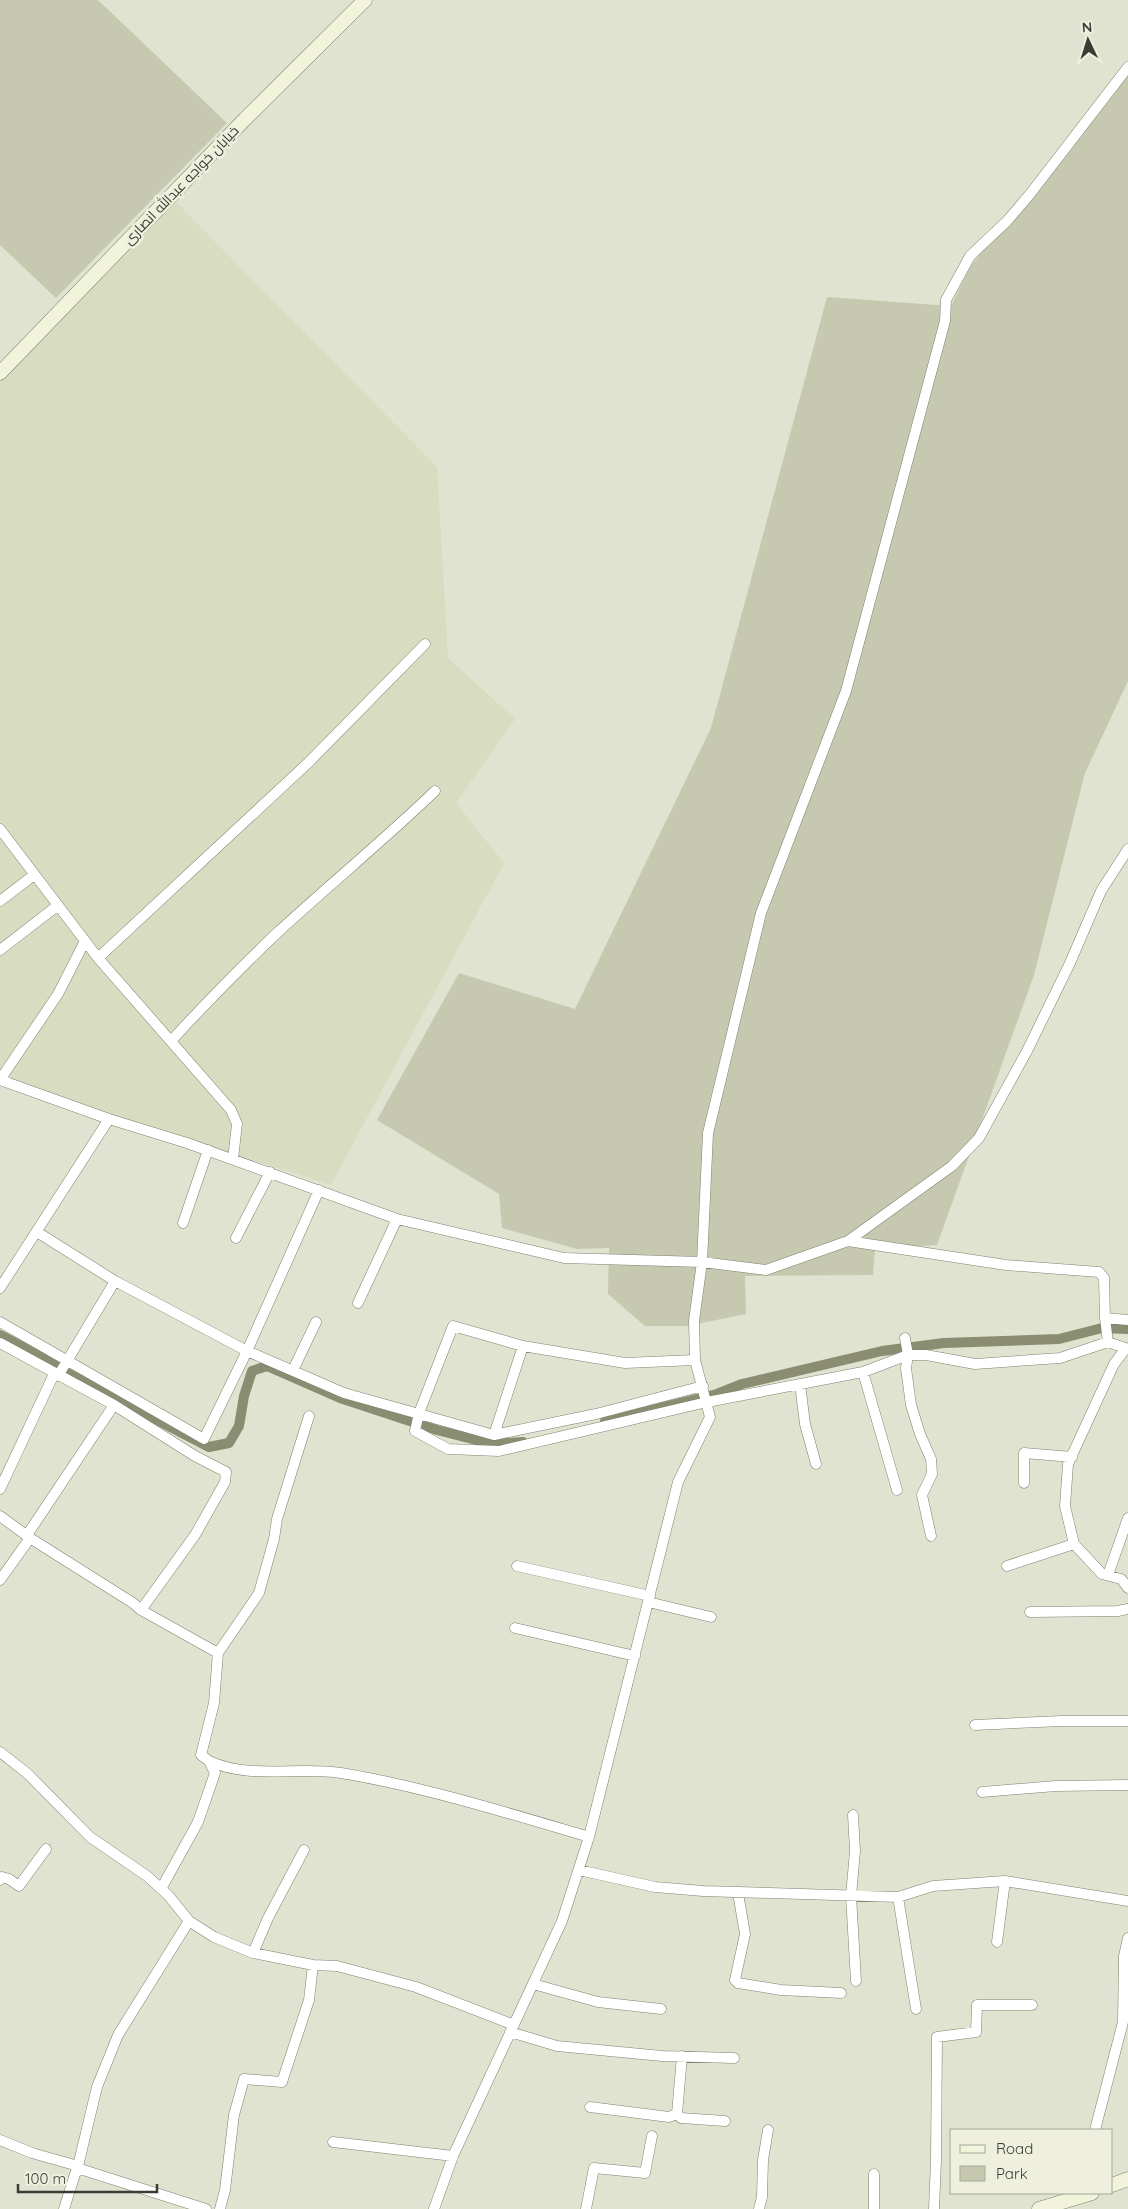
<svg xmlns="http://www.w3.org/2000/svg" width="1128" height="2209" font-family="Quicksand,Cairo,sans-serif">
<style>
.built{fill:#d8dcc1}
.green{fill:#c6c9af}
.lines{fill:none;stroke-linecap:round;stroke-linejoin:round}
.canal{stroke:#8a8d71;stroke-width:10}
.street-casing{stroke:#7f8170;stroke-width:11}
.secondary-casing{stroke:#7f8170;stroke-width:15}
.street{stroke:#fff;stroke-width:10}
.secondary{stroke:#f1f3db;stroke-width:14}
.labels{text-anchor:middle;stroke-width:5;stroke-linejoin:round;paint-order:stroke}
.street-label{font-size:14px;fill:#3b3c34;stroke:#eef0dd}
</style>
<rect width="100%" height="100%" fill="#e0e3d0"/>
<path class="built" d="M 170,196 L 437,467 L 448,658 L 515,719 L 456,803 L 504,863 L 331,1185 L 0,1080 L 0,373 Z"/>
<path class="green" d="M 0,0 L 98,0 L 227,123 L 56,298 L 0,245 Z
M 1128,67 L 1128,681 L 1085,773 L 1034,975 L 937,1245 L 875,1249 L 873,1275 L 745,1276 L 746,1314 L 687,1326 L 645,1326 L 608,1294 L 609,1248 L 577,1249 L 502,1228 L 499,1194 L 377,1120 L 459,973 L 575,1009 L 711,728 L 827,297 L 951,306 L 970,267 Z"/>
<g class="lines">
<path class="canal" d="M 0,1335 L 55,1364 L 69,1374 L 209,1447 L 229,1443 L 239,1426 L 244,1396 L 252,1371 L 267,1366 L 340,1398 L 437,1430 L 492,1444 L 523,1442
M 605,1421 L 717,1394 L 742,1384 L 882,1351 L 944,1343 L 1059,1339 L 1102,1328 L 1128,1329"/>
<g class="street-casing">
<path id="street" d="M 0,829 L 98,958 L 231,1110 L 237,1124 L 233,1159
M 0,901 L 34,875
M 0,950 L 57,906
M 98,958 L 309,762 L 425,644
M 171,1041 C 205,1004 240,968 277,933 C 329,885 384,840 435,791
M 0,1080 L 109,1119 L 187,1143 L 397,1219 L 564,1258 L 702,1262 L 766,1270 L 848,1241 L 1006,1265 L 1099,1272 L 1104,1278 L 1105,1318 L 1128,1320
M 0,1080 L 58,994 L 85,941
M 183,1223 L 208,1150
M 37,1232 L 115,1281 L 247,1351 L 344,1393 L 494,1435 L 596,1414 L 703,1386
M 236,1238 L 270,1172
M 848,1241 L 952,1166 L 979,1138 L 1027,1051 L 1070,963 L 1101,891 L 1128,849
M 0,1288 L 109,1119
M 358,1303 L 397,1219
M 1105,1318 L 1108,1342
M 0,1322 L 204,1439 L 247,1351 L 319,1190
M 905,1338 L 908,1355 L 906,1368 L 911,1405 L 920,1434 L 931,1459 L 932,1474 L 922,1495 L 931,1536
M 0,1343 L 114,1405 L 195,1456 L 226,1472 L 225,1482 L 195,1535 L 141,1610
M 1126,1348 L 1114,1364 L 1068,1464 L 1065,1506 L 1074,1544 L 1102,1574 L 1121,1579 L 1128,1588
M 695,1360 L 625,1363 L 523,1346 L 453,1326 L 419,1413 L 415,1431 L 448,1449 L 499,1451 L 707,1402 L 863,1372 L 908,1355 L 926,1355 L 975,1364 L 1060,1358 L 1108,1342 L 1128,1349
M 293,1370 L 316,1322
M 863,1372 L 897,1490
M 58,1376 L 115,1281
M 800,1384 L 805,1424 L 816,1464
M 494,1435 L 523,1346
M 1024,1483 L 1024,1453 L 1072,1457
M 0,1489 L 54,1374
M 0,1516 L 30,1538 L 133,1603 L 141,1610 L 218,1653
M 27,1535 L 114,1405
M 517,1566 L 650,1596
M 1007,1566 L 1074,1544
M 1108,1575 L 1128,1518
M 0,1580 L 30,1538
M 648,1602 L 711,1617
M 1030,1612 L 1118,1611 L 1128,1609
M 515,1628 L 635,1656
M 975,1725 L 1062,1721 L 1128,1721
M 0,1752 L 28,1774 L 90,1837 L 147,1876 L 168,1895 L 189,1921 L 214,1937 L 253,1953 L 313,1965 L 337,1966 L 416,1987 L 514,2025
M 209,1761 C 251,1780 298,1766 341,1773 C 425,1787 508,1813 589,1837
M 982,1792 L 1056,1786 L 1128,1785
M 853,1815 L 855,1851 L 851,1896 L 856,1981
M 579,1870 L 655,1887 L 703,1891 L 898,1897 L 933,1886 L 1005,1881 L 1128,1901
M 0,1880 L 2,1877 L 9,1879 L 19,1886 L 46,1849
M 161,1889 L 198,1822 L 215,1773 L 209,1761 L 201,1755 L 214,1703 L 218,1653 L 259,1593 L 274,1539 L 277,1519 L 309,1416
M 738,1893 L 745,1934 L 735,1980 L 738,1983 L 781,1990 L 841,1993
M 898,1897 L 916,2009
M 997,1942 L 1005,1881
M 253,1953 L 268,1918 L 304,1850
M 533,1984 L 598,2002 L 661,2009
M 510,2032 L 557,2046 L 662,2056 L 734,2058
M 590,2107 L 669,2117 L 677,2114 L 681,2118 L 725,2121
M 677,2114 L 682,2056
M 1095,2130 L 1123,2022 L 1124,1956 L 1128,1938
M 0,2140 L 32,2153 L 78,2166 L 77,2168 L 206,2209
M 333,2142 L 453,2156
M 78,2166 L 97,2087 L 118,2035 L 189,1921
M 64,2209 L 77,2168
M 220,2209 L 225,2190 L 234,2115 L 244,2079 L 282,2082 L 309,2000 L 313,1965
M 434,2209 L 453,2156 L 562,1921 L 589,1837 L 678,1482 L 710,1417 L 695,1360 L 694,1321 L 702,1262 L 708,1133 L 761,913 L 846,691 L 945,321 L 946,300 L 970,256 L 1007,221 L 1030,194 L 1128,67
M 586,2209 L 594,2168 L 645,2173 L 652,2136
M 759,2209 L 762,2197 L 763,2160 L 768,2130
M 874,2209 L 874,2174
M 934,2209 L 936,2161 L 937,2037 L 976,2032 L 977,2005 L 1032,2005"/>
</g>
<g class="secondary-casing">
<path id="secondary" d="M 0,373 L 245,119 L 365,0
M 1112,2185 L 1128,2179
M 1039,2209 L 1092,2193"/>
</g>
<use href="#street" class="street"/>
<use href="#secondary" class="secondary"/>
</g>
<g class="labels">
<g class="street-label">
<text transform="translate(181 185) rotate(-46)" y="5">خیابان خواجه عبدالله انصاری</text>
</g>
</g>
<rect x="950" y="2129" width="162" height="65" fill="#eef0dd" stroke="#a6a899"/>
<rect x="960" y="2145" width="25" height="8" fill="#f1f3db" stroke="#a6a899"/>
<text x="996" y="2154" font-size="15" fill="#3b3c34">Road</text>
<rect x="960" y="2166" width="25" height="15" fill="#c6c9af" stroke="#a6a899"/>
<text x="996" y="2179" font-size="15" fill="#3b3c34">Park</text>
<g transform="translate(1088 40) rotate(356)" stroke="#eef0dd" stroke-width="4" paint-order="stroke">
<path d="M0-4L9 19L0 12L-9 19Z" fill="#3b3c34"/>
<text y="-8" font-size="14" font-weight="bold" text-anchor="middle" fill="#3b3c34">N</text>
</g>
<path d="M18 2184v8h139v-8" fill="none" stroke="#3b3c34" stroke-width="2.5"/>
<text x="25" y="2184" font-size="15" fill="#3b3c34" stroke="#eef0dd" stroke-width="4" paint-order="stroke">100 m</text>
</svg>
